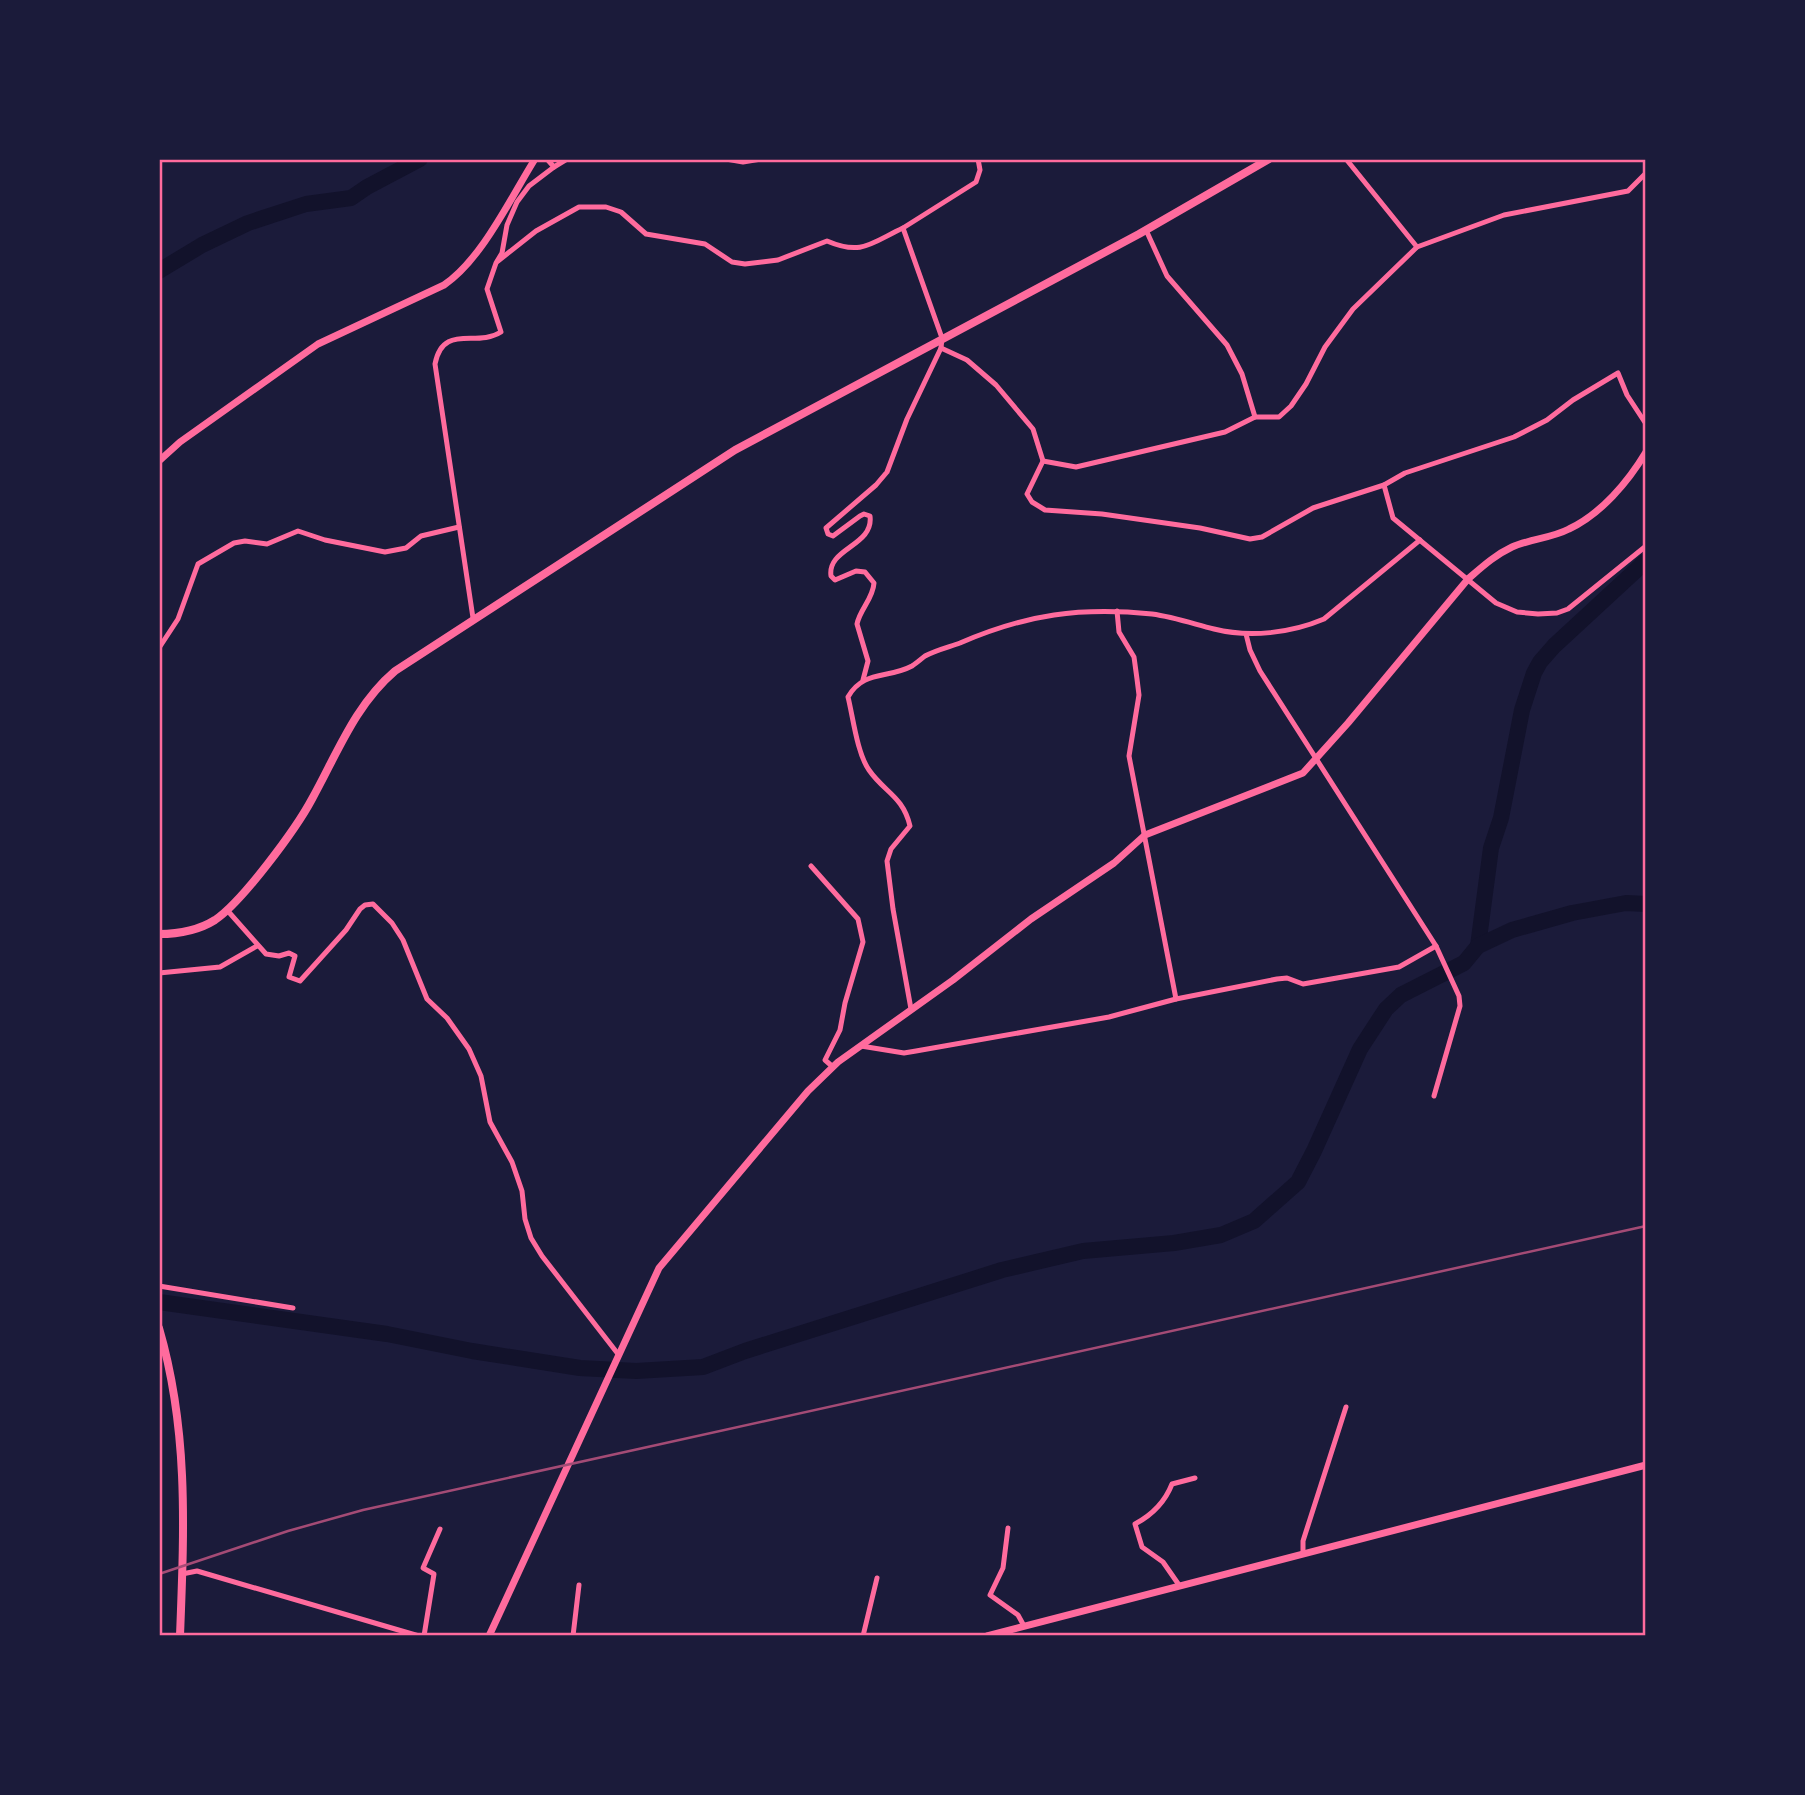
<svg xmlns="http://www.w3.org/2000/svg" width="1805" height="1795" viewBox="0 0 1805 1795" font-family="Karla,sans-serif">
<style>
.lines{fill:none;stroke-linecap:round;stroke-linejoin:round}
.river{stroke:#12122b;stroke-width:16}
.minor{stroke:#ff6b9d;stroke-width:5}
.tertiary{stroke:#ff6b9d;stroke-width:7}
.secondary{stroke:#ff6b9d;stroke-width:8}
.rail{stroke:#a44b75;stroke-width:2.5}
.neatline{fill:none;stroke:#ff6b9d;stroke-width:2.5}
</style>
<rect width="100%" height="100%" fill="#1b1b3a"/>
<g class="lines">
<g class="river">
<path d="M159,271L202,245L248,223L306,204L351,198L367,187L420,159"/>
<path d="M1478,946L1491,848L1501,818L1522,710L1534,673L1540,662L1554,646L1646,561"/>
<path d="M159,1302L387,1334L472,1351L580,1368L636,1371L703,1367L745,1351L1002,1270L1083,1251L1174,1243L1221,1235L1254,1221L1298,1182L1314,1151L1360,1049L1386,1009L1401,995L1464,963L1478,946L1512,930L1572,913L1626,903L1646,904"/>
</g>
<g class="minor">
<path d="M547,159L554,167L567,159"/>
<path d="M672,159H697"/>
<path d="M726,159L743,162L761,159"/>
<path d="M1346,159L1417,247"/>
<path d="M1146,230L1167,276L1227,345L1242,374L1255,417"/>
<path d="M498,261L536,231L579,207H606L621,212L646,234L705,244L732,262L745,264L778,260L827,241C862,256 871,243 903,228"/>
<path d="M941,348L967,360L996,385L1033,429L1043,461L1027,494L1032,502L1045,510L1102,514L1200,528L1250,539L1262,537L1313,508L1384,485L1405,473L1514,437L1547,420L1573,400L1618,373L1627,395L1646,424"/>
<path d="M1043,461L1076,467L1225,432L1255,417H1279L1291,406L1306,384L1325,347L1353,309L1417,247L1504,215L1628,191L1646,173"/>
<path d="M1384,485L1393,518L1496,603L1517,612L1538,614L1557,613L1568,609L1646,546"/>
<path d="M1117,611L1119,632L1134,657L1137,679L1139,695L1129,756L1176,999"/>
<path d="M473,618L435,364C443,323 476,348 501,332L487,289L496,263L502,253L507,225L517,202L529,186L554,167"/>
<path d="M1246,634L1250,650L1260,671L1436,946L1459,996L1460,1006L1434,1096"/>
<path d="M159,648L178,619L198,564L234,543L245,541L267,544L298,531L325,540L385,552L406,548L421,536L459,527"/>
<path d="M863,680L868,661L857,624C860,609 873,599 874,583L865,572L856,571L835,580L831,576C827,548 874,546 870,516L864,514L860,516L833,536L828,534L826,528L876,485L887,472L907,419L941,348L942,338L903,228L976,182L980,170L978,159"/>
<path d="M811,866L858,919L863,942L845,1003L840,1030L825,1060L833,1067"/>
<path d="M227,910L266,954L279,956L289,953L295,956L289,977L300,981L346,930L360,909L365,905L373,904L392,923L403,940L427,999L447,1018L469,1049L481,1076L490,1122L512,1162L522,1191L525,1219L531,1238L542,1256L618,1354"/>
<path d="M159,973L220,967L257,946"/>
<path d="M911,1009L893,909L887,861L891,849L910,826C903,796 884,792 869,770C857,753 853,717 848,697C863,670 888,679 912,666C917,663 921,659 925,656C936,650 949,647 960,643C1027,614 1080,607 1152,614C1174,617 1194,624 1214,629C1250,638 1291,633 1324,619L1420,540"/>
<path d="M861,1046L904,1053L916,1051L1109,1017L1176,999L1277,979L1287,978L1303,984L1399,967L1436,946"/>
<path d="M159,1286L293,1308"/>
<path d="M1008,1528L1003,1568L990,1595L1018,1615L1024,1626"/>
<path d="M1303,1554V1541L1346,1407"/>
<path d="M182,1574L197,1571L419,1636"/>
<path d="M1179,1585L1163,1562L1142,1547L1135,1524C1152,1515 1165,1502 1172,1484L1195,1478"/>
<path d="M424,1636L434,1574L423,1568L440,1529"/>
<path d="M573,1636L579,1585"/>
<path d="M863,1636L877,1578"/>
<path d="M1576,1636H1586"/>
</g>
<g class="tertiary">
<path d="M159,461L180,442L318,344L444,285C482,259 510,199 535,159"/>
<path d="M489,1636L659,1268L808,1091L838,1062L953,980L1031,919L1114,863L1145,835L1303,773L1348,723L1468,579C1482,567 1495,555 1512,547C1530,539 1552,538 1569,529C1601,514 1628,482 1646,452"/>
<path d="M987,1636L1646,1465"/>
</g>
<g class="secondary">
<path d="M159,934C178,934 199,930 215,920C242,902 296,829 312,799C337,754 355,705 395,671L735,450L1139,234L1269,159"/>
<path d="M159,1328C189,1431 184,1530 180,1636"/>
</g>
<path class="rail" d="M159,1574L288,1531L363,1510L1646,1226"/>
</g>
<rect width="1805" height="1795" fill="none" stroke="#1b1b3a" stroke-width="322"/>
<rect x="161" y="161" width="1483" height="1473" class="neatline"/>
</svg>
